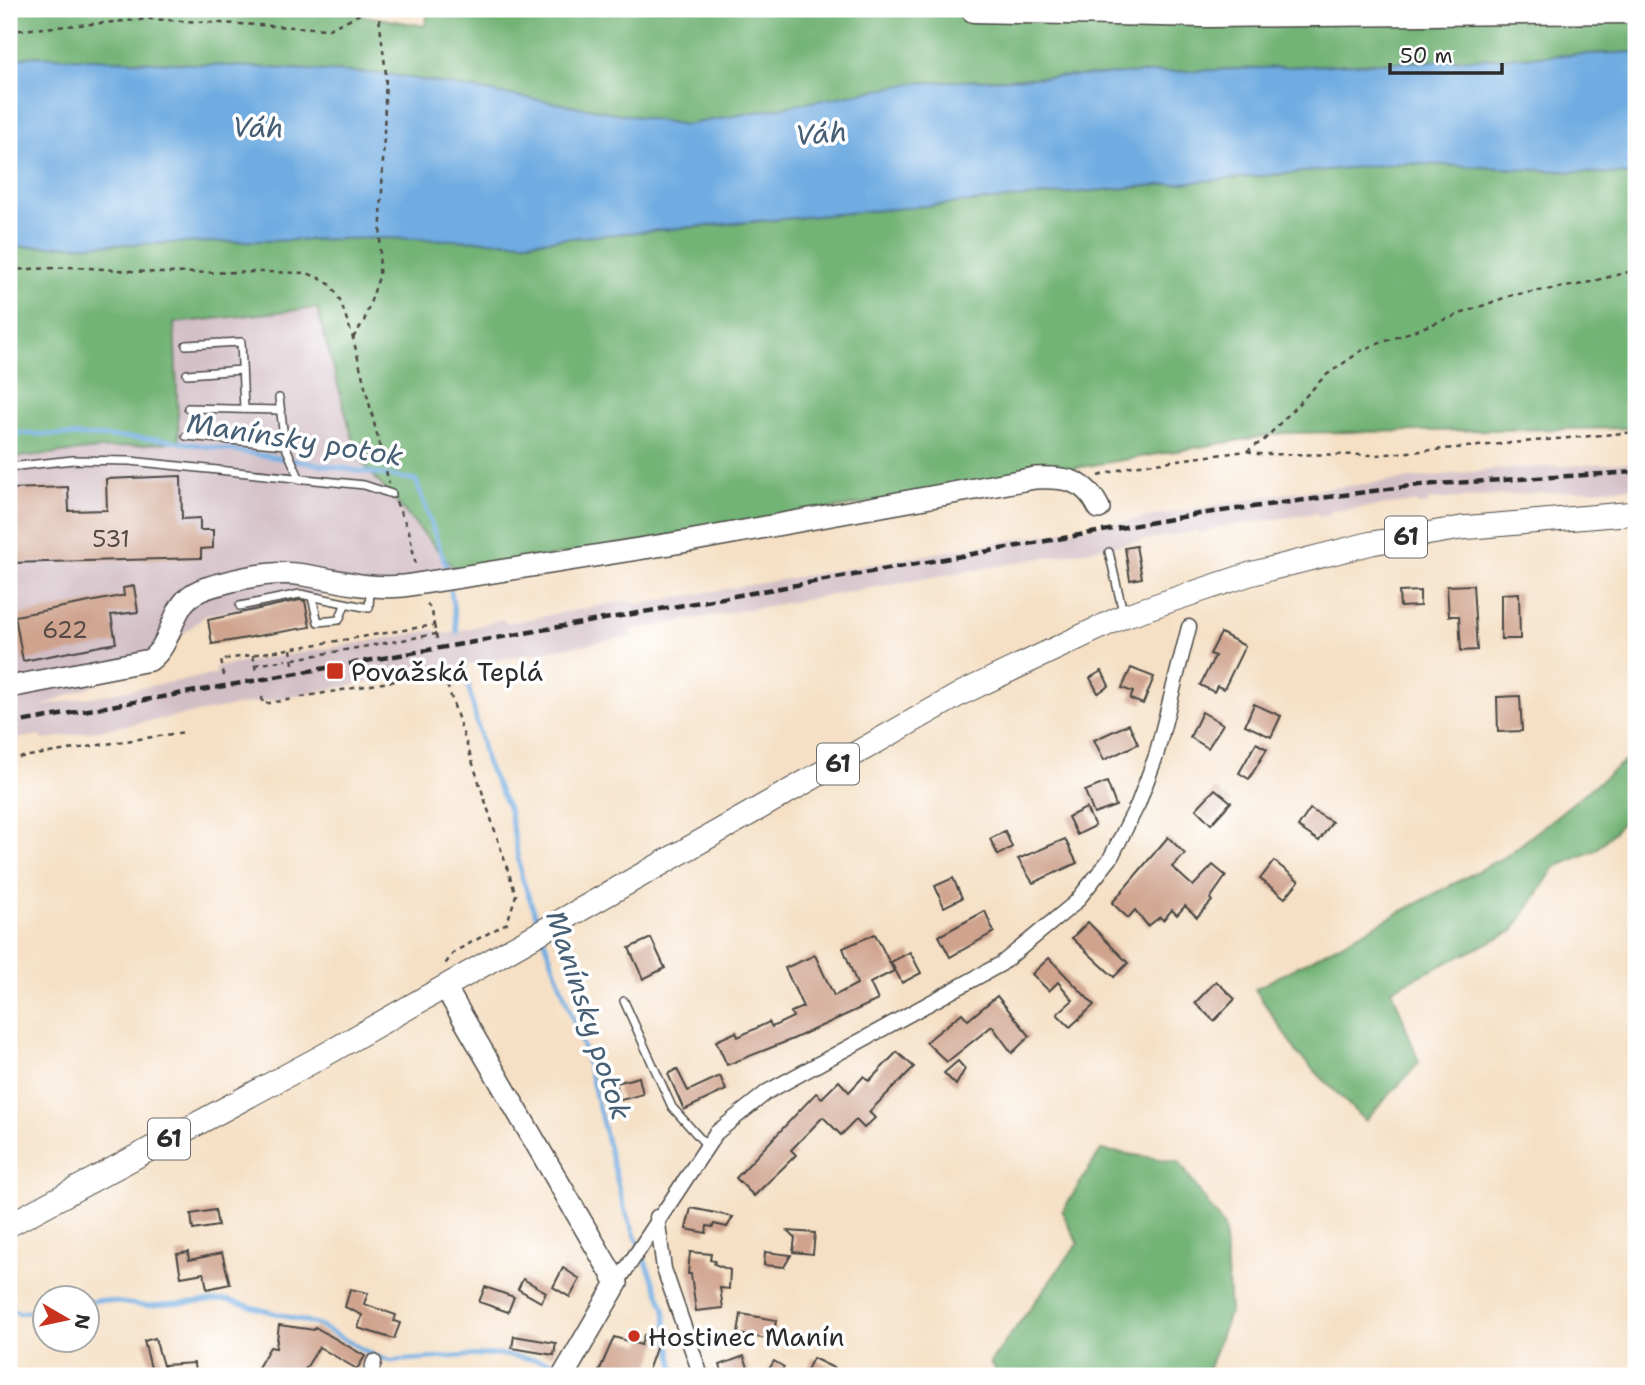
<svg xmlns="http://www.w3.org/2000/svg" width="1645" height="1385" viewBox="0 0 1645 1385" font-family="'Shantell Sans',sans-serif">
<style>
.industrial{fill:#d2bec5}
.forest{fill:#72b376;stroke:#4e6f50;stroke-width:2}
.water{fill:#6face1;stroke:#4d6c86;stroke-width:2}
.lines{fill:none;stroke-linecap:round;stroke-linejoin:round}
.stream{stroke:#6face1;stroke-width:4.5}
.building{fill:#cfa38d}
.lane-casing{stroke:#494642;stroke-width:10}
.street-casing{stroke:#494642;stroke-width:17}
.secondary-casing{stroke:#494642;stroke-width:24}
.primary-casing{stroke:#494642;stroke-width:25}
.highway-casing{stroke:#494642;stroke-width:29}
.path{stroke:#494642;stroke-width:2.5;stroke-dasharray:5 5;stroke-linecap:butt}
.lane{stroke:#fff;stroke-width:7}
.street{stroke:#fff;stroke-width:14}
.secondary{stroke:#fff;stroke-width:21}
.primary{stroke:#fff;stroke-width:23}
.highway{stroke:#fff;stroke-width:26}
.rail{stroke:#2b2b2b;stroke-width:4.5;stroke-dasharray:10 5;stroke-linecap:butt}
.poi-dot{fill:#c8321e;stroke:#fff;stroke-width:2.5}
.labels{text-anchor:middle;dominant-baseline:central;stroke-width:7;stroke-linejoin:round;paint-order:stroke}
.number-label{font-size:23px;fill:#544944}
.shield{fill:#fff;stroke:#6b6b6b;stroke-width:2}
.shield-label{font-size:24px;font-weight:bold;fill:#2b2b2b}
.poi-label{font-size:26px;fill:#2b2b2b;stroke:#fff;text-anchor:start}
.water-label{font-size:28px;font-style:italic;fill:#465f74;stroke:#fff}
</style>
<rect width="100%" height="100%" fill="#fff"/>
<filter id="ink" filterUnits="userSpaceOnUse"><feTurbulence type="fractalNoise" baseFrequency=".0143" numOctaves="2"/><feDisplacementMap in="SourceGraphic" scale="14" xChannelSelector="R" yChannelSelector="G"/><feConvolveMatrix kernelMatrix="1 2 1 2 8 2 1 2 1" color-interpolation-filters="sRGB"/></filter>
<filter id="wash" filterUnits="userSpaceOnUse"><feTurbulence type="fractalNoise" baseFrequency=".00686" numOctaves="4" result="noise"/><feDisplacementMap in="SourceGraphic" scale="28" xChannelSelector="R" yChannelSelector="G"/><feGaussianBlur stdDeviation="1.57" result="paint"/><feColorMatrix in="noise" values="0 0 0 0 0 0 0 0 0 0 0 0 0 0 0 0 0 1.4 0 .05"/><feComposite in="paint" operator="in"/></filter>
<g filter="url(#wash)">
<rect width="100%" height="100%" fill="#f5e0c5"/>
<path class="industrial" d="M317,308L358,458L457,572L206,615L148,664L41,706L216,674V667L436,630L437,635L457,632L502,619L507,623L625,601L639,604L1293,492L1489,470L1636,462V487L1429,500V504L1418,505L1417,502L1330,511V515L1318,517L1317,513L1221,527L1198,534L1197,531L631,630L632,636L43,740L41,735L9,740V458L179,441L174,323Z"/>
<g class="forest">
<path d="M9,9H324L425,26L429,9H1636V52L915,83L685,125L386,74L35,56L9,60Z"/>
<path d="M1404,163L1636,175V428L1283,433L457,572L358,458L317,308L174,323L179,441L9,458V247L381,238L526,242Z"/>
<path d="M1636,752V809L1596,850L1555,867L1513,931L1392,989L1419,1063L1365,1121L1298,1054L1255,989L1508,855Z"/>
<path d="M1101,1150L1179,1162L1224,1227L1230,1310L1206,1376H1001L990,1363L1078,1243L1062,1212Z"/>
</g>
<path class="water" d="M1636,52V175L1404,163L526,242L381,238L9,247V60L35,56L386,74L685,125L915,83Z"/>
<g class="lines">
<g class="stream">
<path d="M9,433L161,439L416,480L448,572"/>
<path d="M450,584L457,632"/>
<path d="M464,667L486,762L509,810L522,878L539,924"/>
<path d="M544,939L584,1050L624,1208L639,1245"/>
<path d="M642,1253L664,1307L675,1376"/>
<path d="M88,1302L100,1300L146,1306L227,1300L318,1325L373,1355L390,1361L496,1354L552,1362"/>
<path d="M9,1309L19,1313L46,1309"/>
</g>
</g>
<g id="blocks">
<g class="building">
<path d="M181,476L182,519L200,518V530H213V548L201,549V558L9,563V489L68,487L69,511L107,510L106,479Z"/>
<path d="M1136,546L1142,578L1130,580L1125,548Z"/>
<path d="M1473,585L1477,650L1461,651L1459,616H1449L1447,586Z"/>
<path d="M134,586L138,612L111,615L116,643L23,661L15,616L121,596H124L123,588Z"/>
<path d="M1420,591V606L1400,607L1399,592Z"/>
<path d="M1519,593L1520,639H1501V594Z"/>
<path d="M300,600L305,601L310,627L212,644L208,620Z"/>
<path d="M1221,633L1245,646L1224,689L1217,686L1214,692L1200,685L1215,656L1210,654Z"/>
<path d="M1131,668L1154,677L1143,704L1130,699L1133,692L1122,688Z"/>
<path d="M1102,671L1109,686L1098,693L1090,678Z"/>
<path d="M1520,696L1522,731L1498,732L1497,697Z"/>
<path d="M1254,704L1281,716L1271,737L1245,725Z"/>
<path d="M1202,712L1223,724L1208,748L1190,737Z"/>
<path d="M1129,724L1138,744L1104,760L1094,740Z"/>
<path d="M1256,743L1267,749L1249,779L1239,773Z"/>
<path d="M1107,782L1116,806L1094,814L1085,791Z"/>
<path d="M1215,789L1231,802L1211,824L1196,809Z"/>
<path d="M1086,808L1095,826L1077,835L1068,817Z"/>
<path d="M1310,809L1332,822L1319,841L1298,827Z"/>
<path d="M1005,831L1012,847L998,855L990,839Z"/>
<path d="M1168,837L1185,854L1172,867L1193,886L1213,865L1226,876L1210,899L1212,901L1197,917L1185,906L1177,915L1172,910L1163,920L1160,917L1148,926L1135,910L1128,918L1112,903Z"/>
<path d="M1065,839L1077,863L1033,883L1018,859Z"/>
<path d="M1274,861L1299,881L1285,898L1260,879Z"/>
<path d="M953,878L962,898L944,907L935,886Z"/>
<path d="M985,911L994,932L950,957L939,936Z"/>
<path d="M1088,922L1128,963L1114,977L1072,938Z"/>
<path d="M875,934L894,971L870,983L878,1000L793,1039L727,1065L716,1041L736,1032L738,1037L769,1022L772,1027L793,1017L791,1012L803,1007L785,968L815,955L834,996L857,984L843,948Z"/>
<path d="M651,938L665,968L643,979L629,948Z"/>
<path d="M910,952L921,973L902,983L891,962Z"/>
<path d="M1049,958L1094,1005L1070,1027L1057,1014L1073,1000L1058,982L1049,991L1032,974Z"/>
<path d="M1216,981L1235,999L1214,1021L1195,1003Z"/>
<path d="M997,996L1030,1036L1012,1053L992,1026L947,1062L926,1042L962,1013L968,1020Z"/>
<path d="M897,1052L914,1067L869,1112L875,1118L864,1128L856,1120L841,1135L823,1117L791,1150L796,1155L754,1196L736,1178L816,1093L822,1098L839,1081L849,1092L864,1076L869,1081Z"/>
<path d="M958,1061L965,1069L956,1085L944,1073Z"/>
<path d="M677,1069L688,1091L720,1076L726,1090L684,1110L668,1074Z"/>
<path d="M639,1077L643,1094L621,1100L616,1083Z"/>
<path d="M691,1208L711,1212L733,1217L727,1227L714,1224L713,1227L707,1226L706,1233L686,1229Z"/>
<path d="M215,1210L218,1226L193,1230L191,1214Z"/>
<path d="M788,1231L815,1233L813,1254L793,1252L795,1238Z"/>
<path d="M188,1252L189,1260L222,1253L230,1284L207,1289L204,1273L181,1277L177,1254Z"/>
<path d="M690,1252L711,1254L710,1260L715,1261L714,1264L730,1270L729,1289L720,1288L723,1308L696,1311L691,1274H688Z"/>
<path d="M765,1252L791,1255L784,1267L764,1265Z"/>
<path d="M563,1268L580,1279L570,1297L553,1287Z"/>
<path d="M523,1279L546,1292L541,1302L518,1289Z"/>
<path d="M485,1287L514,1297L508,1312L479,1302Z"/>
<path d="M350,1289L368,1293L364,1304L396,1315L394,1321L400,1323L394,1339L358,1328L362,1315L345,1307Z"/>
<path d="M741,1314L776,1320L773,1340L738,1334Z"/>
<path d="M279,1325L314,1330L315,1327L365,1356L357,1369L319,1347L301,1376H253L270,1347L276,1348Z"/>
<path d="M644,1335L659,1340L646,1376H597L614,1337L641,1345Z"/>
<path d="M514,1336L556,1343L554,1355L512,1348Z"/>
<path d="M155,1338L164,1369L152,1372L144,1341Z"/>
<path d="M744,1356L751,1376H724L720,1365Z"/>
<path d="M813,1358L850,1376H804Z"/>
<path d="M774,1361L784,1367L778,1376H765Z"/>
<path d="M194,1363L195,1376H167L164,1365Z"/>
</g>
</g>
</g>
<g filter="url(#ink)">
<use href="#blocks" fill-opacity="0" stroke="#494642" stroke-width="2"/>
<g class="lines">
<defs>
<g id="lane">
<path d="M186,345L241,342L244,409"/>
<path d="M187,374L242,370"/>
<path d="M279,398L285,445"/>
<path d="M188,408L280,410"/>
<path d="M186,436L285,445L300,480"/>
<path d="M9,467L73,460L130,461L364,485L392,494"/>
<path d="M1109,552L1123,612"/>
<path d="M312,597L318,622L339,620L345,605"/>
<path d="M240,606L300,594L369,608L370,589"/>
<path d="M624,1001L672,1107L707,1146"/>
</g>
<g id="street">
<path d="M657,1217L664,1269L701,1376"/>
<path d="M617,1283L716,1133L767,1092L1001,964L1075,903L1110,859L1138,804L1156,756L1189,627"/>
<path d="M370,1376L374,1362"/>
</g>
<g id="secondary">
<path d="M9,687L150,660C172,644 170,614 189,597C199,589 212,586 224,583C249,576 277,571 304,575C344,581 362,589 404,586L689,541L1035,478C1065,477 1085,479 1099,508"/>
<path d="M445,987L617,1283L563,1376"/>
</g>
<path id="primary" d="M9,1225L321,1057L962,693L1124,616L1250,574L1372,543L1461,528L1636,513"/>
<path id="highway" d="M974,9L1205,14L1636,10"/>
</defs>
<use href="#lane" class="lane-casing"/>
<use href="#street" class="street-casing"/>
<use href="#secondary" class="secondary-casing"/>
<use href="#primary" class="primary-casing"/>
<use href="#highway" class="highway-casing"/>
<g class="path">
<path d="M9,31L149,19L329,29L370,9"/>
<path d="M9,270L75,267L160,273L266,272L307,273L319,278L331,285L340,300L353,338L389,483"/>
<path d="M353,338L364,321L379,277L386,74L378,9"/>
<path d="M1247,451L1258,454L1376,455L1636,432"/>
<path d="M1099,476L1132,466L1247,451L1264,440L1325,376L1364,349L1512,295L1578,285L1636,270"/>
<path d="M396,502L409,531L416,566"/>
<path d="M434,625L437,639"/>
<path d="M291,649L293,664"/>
<path d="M253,655L256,671"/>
<path d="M294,659L436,634"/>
<path d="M255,665L286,660"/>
<path d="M441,666L516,895L507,923L454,952L443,967"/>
<path d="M224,676L221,660L434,625L432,611L426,602"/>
<path d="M262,697L263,704L293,699"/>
<path d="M301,697L442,673"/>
<path d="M9,759L185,732"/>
</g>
<use href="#lane" class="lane"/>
<use href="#street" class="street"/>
<use href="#secondary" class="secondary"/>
<use href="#primary" class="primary"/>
<use href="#highway" class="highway"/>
<path class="rail" d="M9,724L1199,514L1419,485L1636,472"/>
</g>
</g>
<g class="poi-dot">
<rect x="326" y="662" width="18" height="18" rx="3.5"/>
<circle cx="634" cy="1336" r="7"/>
</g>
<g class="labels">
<g class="number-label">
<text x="111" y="539">531</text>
<text x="65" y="630">622</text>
</g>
<g class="shield">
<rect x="1385" y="516.5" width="42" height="41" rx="5"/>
<rect x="817" y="743.5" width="42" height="41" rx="5"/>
<rect x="148" y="1118.5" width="42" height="41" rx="5"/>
</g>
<g class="shield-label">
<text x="1406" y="537">61</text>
<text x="838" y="764">61</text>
<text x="169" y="1139">61</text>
</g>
<g class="poi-label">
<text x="351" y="671">Považská Teplá</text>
<text x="648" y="1336">Hostinec Manín</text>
</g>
<g class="water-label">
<text transform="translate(258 127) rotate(1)">Váh</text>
<text transform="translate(821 133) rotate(-5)">Váh</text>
<text transform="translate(295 439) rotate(9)">Manínsky potok</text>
<text transform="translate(589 1015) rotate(72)">Manínsky potok</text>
</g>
</g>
<rect width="1645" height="1385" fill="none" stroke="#fff" stroke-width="35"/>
<g transform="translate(66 1319) rotate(99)"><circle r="33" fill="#ffffff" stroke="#aaaaaa" stroke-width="2"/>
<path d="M0-5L12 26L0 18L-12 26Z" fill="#c8321e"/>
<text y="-10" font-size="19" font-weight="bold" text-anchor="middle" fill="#2b2b2b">N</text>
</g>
<path d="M1390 63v10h112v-10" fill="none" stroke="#2b2b2b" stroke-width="3.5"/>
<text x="1400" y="63" font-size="21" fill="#2b2b2b" stroke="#ffffff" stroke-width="5" paint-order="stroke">50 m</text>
</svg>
